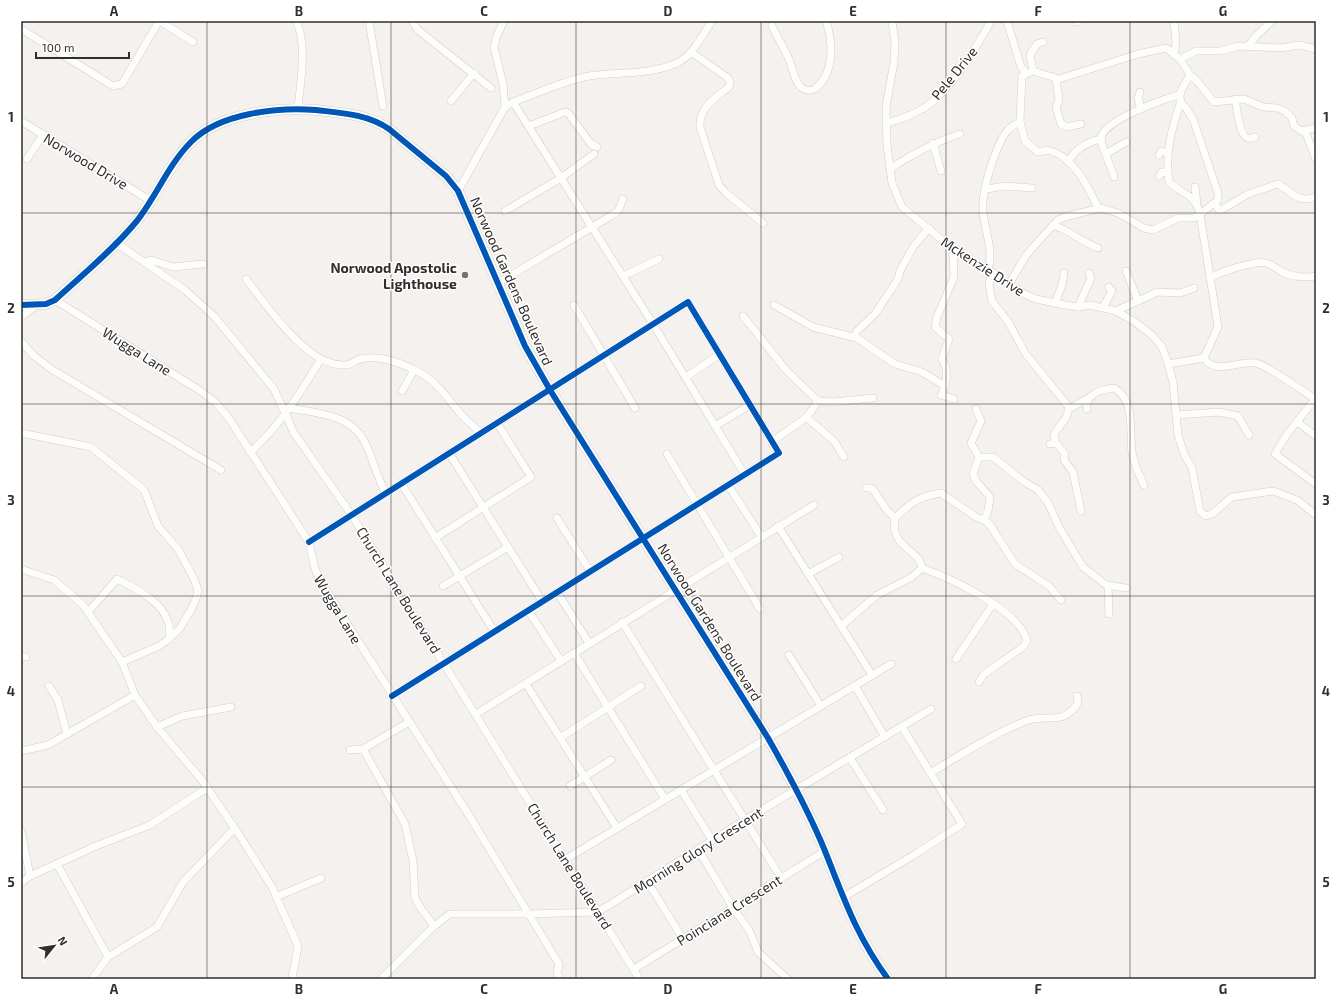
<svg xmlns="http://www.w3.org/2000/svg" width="1337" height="1000" viewBox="0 0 1337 1000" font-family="'Exo 2',sans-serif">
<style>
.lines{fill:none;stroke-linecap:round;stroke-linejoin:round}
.street-casing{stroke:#d2cfcd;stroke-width:8}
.secondary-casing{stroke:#d2cfcd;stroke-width:11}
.street{stroke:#fdfdfc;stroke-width:7}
.secondary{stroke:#fdfdfc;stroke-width:10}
.cycleway-casing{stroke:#fff;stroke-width:8}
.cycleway{stroke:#0057b8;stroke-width:6}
.grid{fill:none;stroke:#312e2d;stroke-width:1;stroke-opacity:0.55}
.poi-dot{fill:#757271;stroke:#fff;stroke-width:1.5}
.labels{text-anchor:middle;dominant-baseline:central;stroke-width:3;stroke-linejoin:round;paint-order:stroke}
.street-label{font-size:14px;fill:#312e2d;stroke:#fff}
.poi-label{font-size:14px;font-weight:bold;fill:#312e2d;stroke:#fff;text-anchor:end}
.neatline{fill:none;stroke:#312e2d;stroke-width:1.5}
.grid-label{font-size:13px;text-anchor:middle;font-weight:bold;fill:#312e2d}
</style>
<rect width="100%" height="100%" fill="#f4f1ee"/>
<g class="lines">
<defs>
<g id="street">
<path d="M160,21L193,42"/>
<path d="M296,21C308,44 300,83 298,109"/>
<path d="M369,21L383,106"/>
<path d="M412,21L418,30L491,88"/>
<path d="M504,21L497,35L494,47L503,84L505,107"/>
<path d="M892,21L895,43L894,62L886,107L887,145L892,183L902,207L953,249L988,270L1024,294L1036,299L1065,305L1078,307L1090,305L1116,311L1135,322L1153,336L1162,347L1167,360L1173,382L1178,435L1184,454L1192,468L1200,511L1206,516L1212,514L1232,497L1273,491L1297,500L1316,515"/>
<path d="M1007,21L1021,67L1026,73"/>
<path d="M1077,21V22"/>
<path d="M1174,21L1176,42L1174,55"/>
<path d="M772,26C777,37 783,46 788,57C792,65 794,82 802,88C806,91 812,91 816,88C835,72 833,42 826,21"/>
<path d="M21,29L113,86L122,84L159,21"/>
<path d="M1248,46L1257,35L1272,21"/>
<path d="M691,52L728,78L730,82L729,87C715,98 699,107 700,127L719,185L726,193L763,223"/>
<path d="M1180,59L1196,51H1220L1239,46L1281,48L1299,45L1316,49"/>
<path d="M1033,71L1030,55L1037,44L1043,42"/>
<path d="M1190,75L1197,81L1214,102L1244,99L1263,107L1277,108L1285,111L1292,118L1294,126L1301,131L1316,128"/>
<path d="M1056,79L1059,100L1056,108L1061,124L1067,127L1081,124"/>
<path d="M1140,92L1138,99L1141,109"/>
<path d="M1235,99C1237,107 1239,137 1248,138C1251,139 1253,138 1255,137"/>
<path d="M451,101L474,73"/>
<path d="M513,102L653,324L745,475"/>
<path d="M1180,102L1186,108L1193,119L1218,193V200L1200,214"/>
<path d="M21,121L151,201"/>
<path d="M887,123C905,118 925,110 938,97C960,76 976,47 991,21"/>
<path d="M529,126L565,112L568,113L591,144L597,147"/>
<path d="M1305,131L1316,159"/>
<path d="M933,143L941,171"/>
<path d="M1106,154L1126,142"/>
<path d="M1159,155L1161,151L1167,153"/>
<path d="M27,159L43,135"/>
<path d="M1068,162C1075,149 1087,142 1101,139"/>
<path d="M891,168C913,154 934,142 960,134"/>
<path d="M1159,176L1162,172L1168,173"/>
<path d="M1114,177C1112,169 1101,146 1101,139C1101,121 1165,98 1180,95"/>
<path d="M1195,187L1197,203"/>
<path d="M986,189L1006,186L1032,188"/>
<path d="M458,191L505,107L513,102C538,93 563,81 589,76C617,72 650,75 677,63C693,55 702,36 712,21"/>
<path d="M1215,203L1218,209L1221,210L1248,194L1278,184C1292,191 1297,204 1316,197"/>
<path d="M1098,208C1089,188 1074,158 1051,151C1047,150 1042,151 1038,152L1025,141L1020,122L1022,76L1033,71L1059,79L1138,54L1166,48L1180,59L1190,75C1187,81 1181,88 1180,95C1180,98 1181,101 1180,104C1171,130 1165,154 1169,182C1183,196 1193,191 1200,214L1218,327L1204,358C1215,376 1240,360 1256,363C1268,366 1303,391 1315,399"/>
<path d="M505,211L561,178L594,154"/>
<path d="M1053,225C1069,230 1082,242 1098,248"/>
<path d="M116,243L185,290L214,316L274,389L294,433L351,514L638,977"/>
<path d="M953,249L954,277L937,317L935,327L949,339L942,359C949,368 947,384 941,395L954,399"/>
<path d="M144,262L151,260L173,267L203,264"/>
<path d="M988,270C994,250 985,232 983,212C981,192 995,147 1007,131C1010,127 1016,124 1020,122"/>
<path d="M1126,271L1138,301"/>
<path d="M992,272L989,284L992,301L1009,323L1025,353L1068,406C1070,418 1058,426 1054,435L1056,443"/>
<path d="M623,276L659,259"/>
<path d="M1210,278C1220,272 1256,260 1266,263C1273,265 1277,269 1282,272C1292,277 1306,278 1316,276"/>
<path d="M246,279C267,306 308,368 346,365C351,365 355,360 360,359C380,355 398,362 415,370C437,381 444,394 459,412C465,419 473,426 481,433"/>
<path d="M498,283L609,217L618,211L623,199"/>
<path d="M1009,284L1025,257L1034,246L1058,220L1068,216L1101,208L1118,213L1144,228L1153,230L1178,218H1194L1199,215"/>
<path d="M55,300L199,390L215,402L228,417L309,542L315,569L322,584L470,817L559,964L557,974L559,976"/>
<path d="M1055,303L1062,285L1064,273"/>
<path d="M574,305L635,408"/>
<path d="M774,305L813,327L857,338L895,364L922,372L945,386"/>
<path d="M1078,307L1091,278L1089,273"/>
<path d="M1103,307L1112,291L1109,287"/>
<path d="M1116,311L1157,292L1180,293L1194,288"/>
<path d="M743,316L786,370L818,401C813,409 808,417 800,422C790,430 781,433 772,443"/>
<path d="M21,317L37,305"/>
<path d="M854,337L857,331L875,314L898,279L900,271L913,247L929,228"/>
<path d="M21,341L33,355L51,369L221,470"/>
<path d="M1168,364L1204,358"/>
<path d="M686,377L720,354"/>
<path d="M402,391L414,370"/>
<path d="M1316,398L1287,434L1275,454L1316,484"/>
<path d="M818,401L833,402L873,398"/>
<path d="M288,408C318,413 354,414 367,447C374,462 377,478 386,493"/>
<path d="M976,409L981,421L971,443L979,457H993L1023,481L1038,490L1048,503L1060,529L1083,567L1106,585L1126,588"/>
<path d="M1069,409L1090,397"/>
<path d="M1087,409C1085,394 1102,389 1114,388C1136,400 1129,432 1132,452C1134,463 1139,475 1144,485"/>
<path d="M1176,415L1219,412L1238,416L1249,435"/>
<path d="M806,417L834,441L844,457"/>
<path d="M1297,422L1316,436"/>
<path d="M715,426L750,405"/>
<path d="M21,433L91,447L144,490L158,526L178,549L193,577L198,590L196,599L191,610L180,628L169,639"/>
<path d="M1050,444L1056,443L1065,454L1064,460L1073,472L1081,511"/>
<path d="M250,452C278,429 302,390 321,359"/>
<path d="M449,453L542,601"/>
<path d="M667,454L760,609"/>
<path d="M401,483L494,631"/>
<path d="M728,485L761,536"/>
<path d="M866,488H872L886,509L895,518"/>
<path d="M557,518L590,571"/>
<path d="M984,520L990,525L1015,564L1049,586L1061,600"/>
<path d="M778,526L872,675"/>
<path d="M435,538L531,477L497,423"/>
<path d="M309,542L688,302L779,453L392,696"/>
<path d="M922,568C950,578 1020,610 1027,641L1023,647L984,674L979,682"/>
<path d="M21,569L54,580L83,605L122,662L135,695L157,727L201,779L238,833L272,887L298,946L292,979"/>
<path d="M808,574L839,557"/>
<path d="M1108,585L1109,614"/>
<path d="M443,586L508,547"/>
<path d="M557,592L589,643"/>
<path d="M528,610L561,661"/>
<path d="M88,612L117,579C140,590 175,608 169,639L159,646L122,662"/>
<path d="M622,622L781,878"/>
<path d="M841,626L877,595L912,577L922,568C919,548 890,549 895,518C912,502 917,497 941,493L976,517L984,520L988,511L990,497L976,481L973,474L979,457"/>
<path d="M574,653L665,799"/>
<path d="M789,655L821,706"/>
<path d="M21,656L26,657"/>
<path d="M956,659L993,604"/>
<path d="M526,684L617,828"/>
<path d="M49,686L58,700L67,734"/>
<path d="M855,686L885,737"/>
<path d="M476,714L814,505"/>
<path d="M157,727L182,716L231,707"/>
<path d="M560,738L641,686"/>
<path d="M363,749L405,824L413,861L415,898L420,907L434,926"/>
<path d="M350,750L363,749L409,722"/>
<path d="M21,751L48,745L135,695"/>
<path d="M850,758L883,810"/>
<path d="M930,773C961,755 992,734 1026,721C1047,713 1062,727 1078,703L1077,696"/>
<path d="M570,786L611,760"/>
<path d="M681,790L712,840"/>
<path d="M21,831L30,876"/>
<path d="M698,849L733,908L749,930L758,952L788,979"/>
<path d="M566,859L891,664"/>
<path d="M57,864L108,957L92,979"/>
<path d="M647,881L683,939"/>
<path d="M21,883L30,876L96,846L150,825L207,788"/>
<path d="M276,897L321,878"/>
<path d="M842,898L914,855L962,824L902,727"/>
<path d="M108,957L157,927L183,882L235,828"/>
<path d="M634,969L825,851"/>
<path d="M381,979L434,926L450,914H529L598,912L745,820L931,709"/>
</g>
<path id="secondary" d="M21,305L46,304L55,300C82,275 112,251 136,222C156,197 168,165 191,142C219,113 278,107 316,110C341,113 368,114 389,129L446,176L458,191L525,346L550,390L768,738C789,775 809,812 825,851C844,899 857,937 888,979"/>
</defs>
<use href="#street" class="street-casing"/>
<use href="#secondary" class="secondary-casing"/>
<use href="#street" class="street"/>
<use href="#secondary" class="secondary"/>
<defs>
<g id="cycleway">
<path d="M21,305L46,304L55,300C82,275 112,251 136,222C156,197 168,165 191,142C219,113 278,107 316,110C341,113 368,114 389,129L446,176L458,191L525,346L550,390L768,738C789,775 809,812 825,851C844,899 857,937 888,979"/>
<path d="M309,542L688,302L779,453L392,696"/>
</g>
</defs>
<use href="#cycleway" class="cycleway-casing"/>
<use href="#cycleway" class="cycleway"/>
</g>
<path class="grid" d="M207,21V979M391,21V979M576,21V979M761,21V979M946,21V979M1130,21V979M21,213H1316M21,404H1316M21,596H1316M21,787H1316"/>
<circle class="poi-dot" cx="465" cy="275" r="4"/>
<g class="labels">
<g class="street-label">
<text transform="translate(954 73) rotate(-51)">Pele Drive</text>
<text transform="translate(86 161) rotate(31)">Norwood Drive</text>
<text transform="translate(983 266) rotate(33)">Mckenzie Drive</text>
<text transform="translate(512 281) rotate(66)">Norwood Gardens Boulevard</text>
<text transform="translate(137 351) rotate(32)">Wugga Lane</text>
<text transform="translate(399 590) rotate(58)">Church Lane Boulevard</text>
<text transform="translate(338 609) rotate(59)">Wugga Lane</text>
<text transform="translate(710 622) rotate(58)">Norwood Gardens Boulevard</text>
<text transform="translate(698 850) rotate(-32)">Morning Glory Crescent</text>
<text transform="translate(570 866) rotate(58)">Church Lane Boulevard</text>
<text transform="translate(729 910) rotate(-32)">Poinciana Crescent</text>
</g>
<g class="poi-label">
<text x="457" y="267">Norwood Apostolic<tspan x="457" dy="16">Lighthouse</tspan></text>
</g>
</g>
<rect width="1337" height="1000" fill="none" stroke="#ffffff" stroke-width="44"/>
<g transform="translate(54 946) rotate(60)" stroke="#ffffff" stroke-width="3" paint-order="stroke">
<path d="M0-3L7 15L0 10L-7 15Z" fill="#312e2d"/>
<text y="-6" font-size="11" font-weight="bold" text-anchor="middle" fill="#312e2d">N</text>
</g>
<path d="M36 52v6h93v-6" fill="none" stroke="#312e2d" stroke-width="2"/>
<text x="42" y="52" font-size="12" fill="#312e2d" stroke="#ffffff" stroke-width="3" paint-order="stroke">100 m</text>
<rect x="22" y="22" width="1293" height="956" class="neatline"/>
<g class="grid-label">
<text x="114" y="16">A</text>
<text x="299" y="16">B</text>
<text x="484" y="16">C</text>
<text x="668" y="16">D</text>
<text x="853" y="16">E</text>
<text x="1038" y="16">F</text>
<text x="1223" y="16">G</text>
<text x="11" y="122">1</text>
<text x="1326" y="122">1</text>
<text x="11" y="313">2</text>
<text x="1326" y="313">2</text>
<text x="11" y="505">3</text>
<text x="1326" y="505">3</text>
<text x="11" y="696">4</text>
<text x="1326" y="696">4</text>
<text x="11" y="887">5</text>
<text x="1326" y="887">5</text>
<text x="114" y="994">A</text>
<text x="299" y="994">B</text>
<text x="484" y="994">C</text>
<text x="668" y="994">D</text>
<text x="853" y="994">E</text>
<text x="1038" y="994">F</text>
<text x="1223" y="994">G</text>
</g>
</svg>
